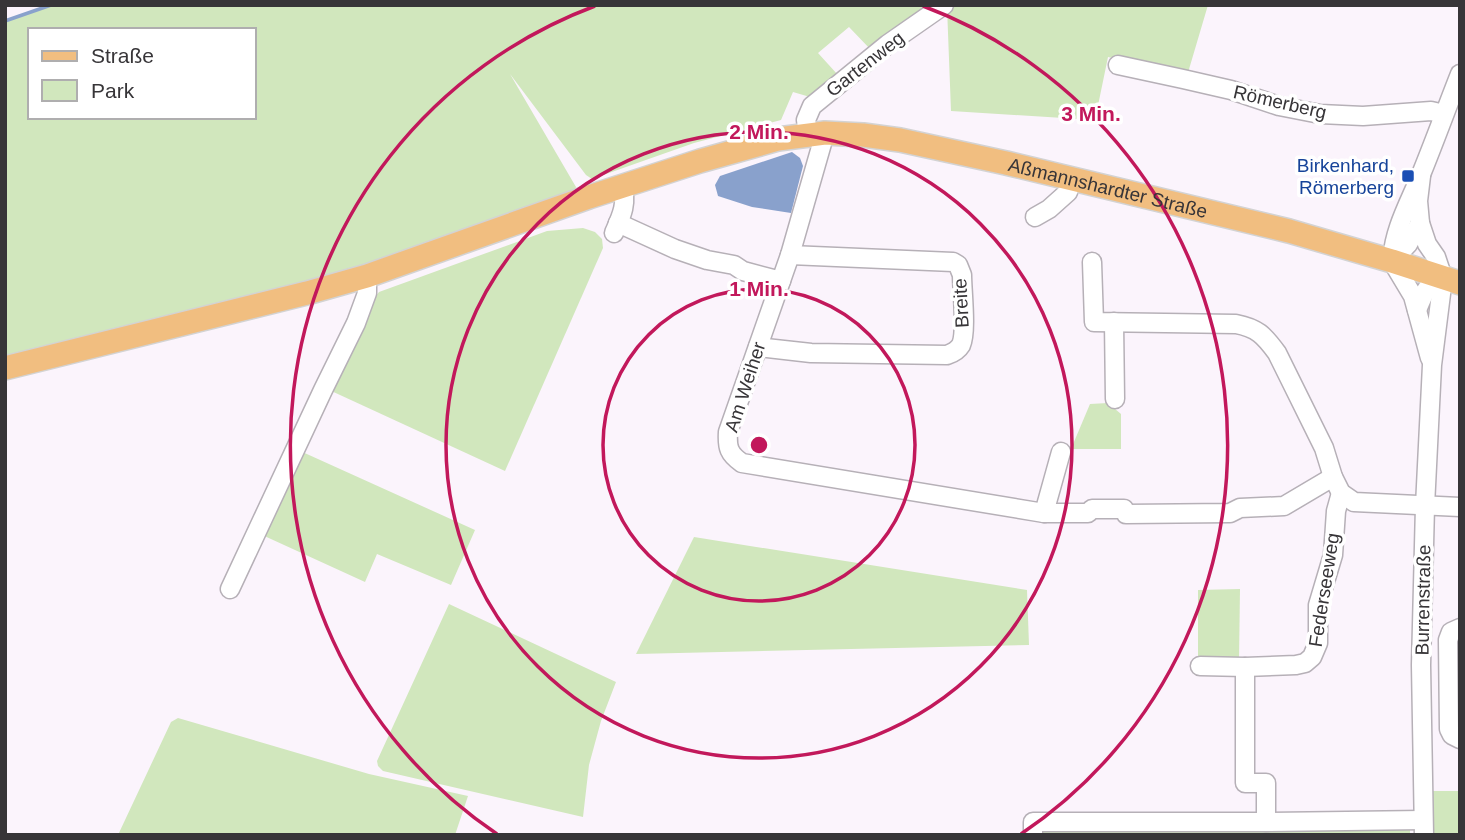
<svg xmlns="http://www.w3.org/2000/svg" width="1465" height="840" viewBox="0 0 1465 840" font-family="Arial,sans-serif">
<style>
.green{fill:#d1e7bd;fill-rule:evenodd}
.water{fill:#89a1cc}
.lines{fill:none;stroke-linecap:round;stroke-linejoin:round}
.stream{stroke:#89a1cc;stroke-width:3.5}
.minor-casing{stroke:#b6b0b7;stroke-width:21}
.major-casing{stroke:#d3d3d3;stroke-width:26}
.minor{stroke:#fff;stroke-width:18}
.major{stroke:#f1be80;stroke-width:23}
.ring{fill:none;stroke:#c2185b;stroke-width:3.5}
.transit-dot{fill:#1a4fb4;stroke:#fff;stroke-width:2.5}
.labels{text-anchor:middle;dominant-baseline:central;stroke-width:7;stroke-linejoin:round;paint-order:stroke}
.street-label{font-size:19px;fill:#373538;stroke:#fff}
.transit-label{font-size:19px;fill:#164399;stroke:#fff;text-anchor:end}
.centre{fill:#c2185b;stroke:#fff;stroke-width:3.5}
.ring-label{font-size:21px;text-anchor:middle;font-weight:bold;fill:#c2185b;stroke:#fff;stroke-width:7;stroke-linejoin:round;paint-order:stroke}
</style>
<rect width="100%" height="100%" fill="#fbf4fc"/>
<g class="green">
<path d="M51,5H939L872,51L849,27L818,53L838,75L810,97L793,92L781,120L694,143L592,179L586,175L510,74L576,187L573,195L364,271L5,362V21ZM30,30H254V117H30Z"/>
<path d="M949,5H1208L1187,76L1108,57L1095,120L951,111L947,7Z"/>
<path d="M583,228L595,232L602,239L603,248L505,471L327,389L369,305L379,292L547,231Z"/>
<path d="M1108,403L1121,414V449H1071L1090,404Z"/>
<path d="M298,450L475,530L451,585L377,554L365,582L260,534Z"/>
<path d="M694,537L1027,590L1029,645L636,654Z"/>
<path d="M1240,589L1239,660H1198V590Z"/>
<path d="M449,604L616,682L601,721L589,765L583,817L383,771L378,766L377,761Z"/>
<path d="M178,718L369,774L468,796L455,835H118L171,722Z"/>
<path d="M1430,791H1460V835H1431Z"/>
<path d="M1410,828V835H1038L1041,831Z"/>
</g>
<path class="water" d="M792,152L800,158L803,166L791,213L752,207L718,196L715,185L720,176Z"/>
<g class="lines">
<path class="stream" d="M5,21L51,5"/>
<defs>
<g id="minor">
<path d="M1118,65L1183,79L1231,90L1279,106L1320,114L1363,116L1431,111L1444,114"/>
<path d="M825,133L790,255L728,432C727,448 729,454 742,463L1044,513H1088L1092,509H1124L1126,514L1230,513L1240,508L1284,506L1333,477"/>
<path d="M808,134L806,120L812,106L888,44L944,5"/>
<path d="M1421,176L1418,201L1420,223L1427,244L1436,257L1443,278L1432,365L1425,506L1421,665L1424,835"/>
<path d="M1035,217L1049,209L1068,192L1072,180"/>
<path d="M618,223L675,249L707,260L734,265L743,271L781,281"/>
<path d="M614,233C621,217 628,203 622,186"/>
<path d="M1392,261C1394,228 1410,202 1422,172C1435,140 1447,107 1460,74"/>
<path d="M1392,261L1413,296L1430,358"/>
<path d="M1392,261L1408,244L1420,223"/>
<path d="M1092,262L1094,322L1236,324C1257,328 1264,335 1277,353L1324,448L1333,477L1341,493L1354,502L1460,507"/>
<path d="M1417,310C1425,292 1425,285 1443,278"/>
<path d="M1114,322L1115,399"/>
<path d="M758,347L811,353L947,355C953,353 958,350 961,345C967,332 962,290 962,275L958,265L953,262L790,255"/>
<path d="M1044,513L1061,452"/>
<path d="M230,589L323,390L356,323L367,293V276"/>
<path d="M1460,628L1451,632L1448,640L1449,729L1452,735L1460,739"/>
<path d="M1200,666L1245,667L1296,665L1305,663L1312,657L1318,643V605L1333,555L1336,511L1341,493"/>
<path d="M1245,667V783H1266V822"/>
<path d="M1033,835V822H1266L1423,820"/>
</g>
<g id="major">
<path id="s1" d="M5,368L307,293L367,276L589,197L700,161L778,139L825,133L863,135L900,140L1006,163L1289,231L1392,261L1460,283"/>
</g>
</defs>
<use href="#minor" class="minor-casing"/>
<use href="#major" class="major-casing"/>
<use href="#minor" class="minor"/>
<use href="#major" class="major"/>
</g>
<g class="ring">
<circle cx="759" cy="445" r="156"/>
<circle cx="759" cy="445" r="313"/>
<path d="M497 834A469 469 0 0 1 595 6M923 6A469 469 0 0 1 1021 834"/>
</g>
<rect class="transit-dot" x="1401" y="169" width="14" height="14" rx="3.5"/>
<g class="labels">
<g class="street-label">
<text transform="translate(865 64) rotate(-38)">Gartenweg</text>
<text transform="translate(1280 102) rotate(13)">Römerberg</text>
<text stroke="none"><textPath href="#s1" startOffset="1143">Aßmannshardter Straße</textPath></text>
<text transform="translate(961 303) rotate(-93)">Breite</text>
<text transform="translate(745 387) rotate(-72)">Am Weiher</text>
<text transform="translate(1324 590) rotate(-81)">Federseeweg</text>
<text transform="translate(1423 600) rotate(-89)">Burrenstraße</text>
</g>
<g class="transit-label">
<text x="1394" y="165">Birkenhard,<tspan x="1394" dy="22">Römerberg</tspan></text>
</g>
</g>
<circle cx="759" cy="445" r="10" class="centre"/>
<g class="ring-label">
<text x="1091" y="121">3 Min.</text>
<text x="759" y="139">2 Min.</text>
<text x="759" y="296">1 Min.</text>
</g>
<rect width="1465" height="840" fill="none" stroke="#373538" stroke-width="14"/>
<rect x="28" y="28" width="228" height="91" fill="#ffffff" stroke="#afaeaf" stroke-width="2"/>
<rect x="42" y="51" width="35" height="10" fill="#f1be80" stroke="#afaeaf" stroke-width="2"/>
<text x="91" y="63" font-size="21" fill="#373538">Straße</text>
<rect x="42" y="80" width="35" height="21" fill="#d1e7bd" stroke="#afaeaf" stroke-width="2"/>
<text x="91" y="98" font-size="21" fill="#373538">Park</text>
</svg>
